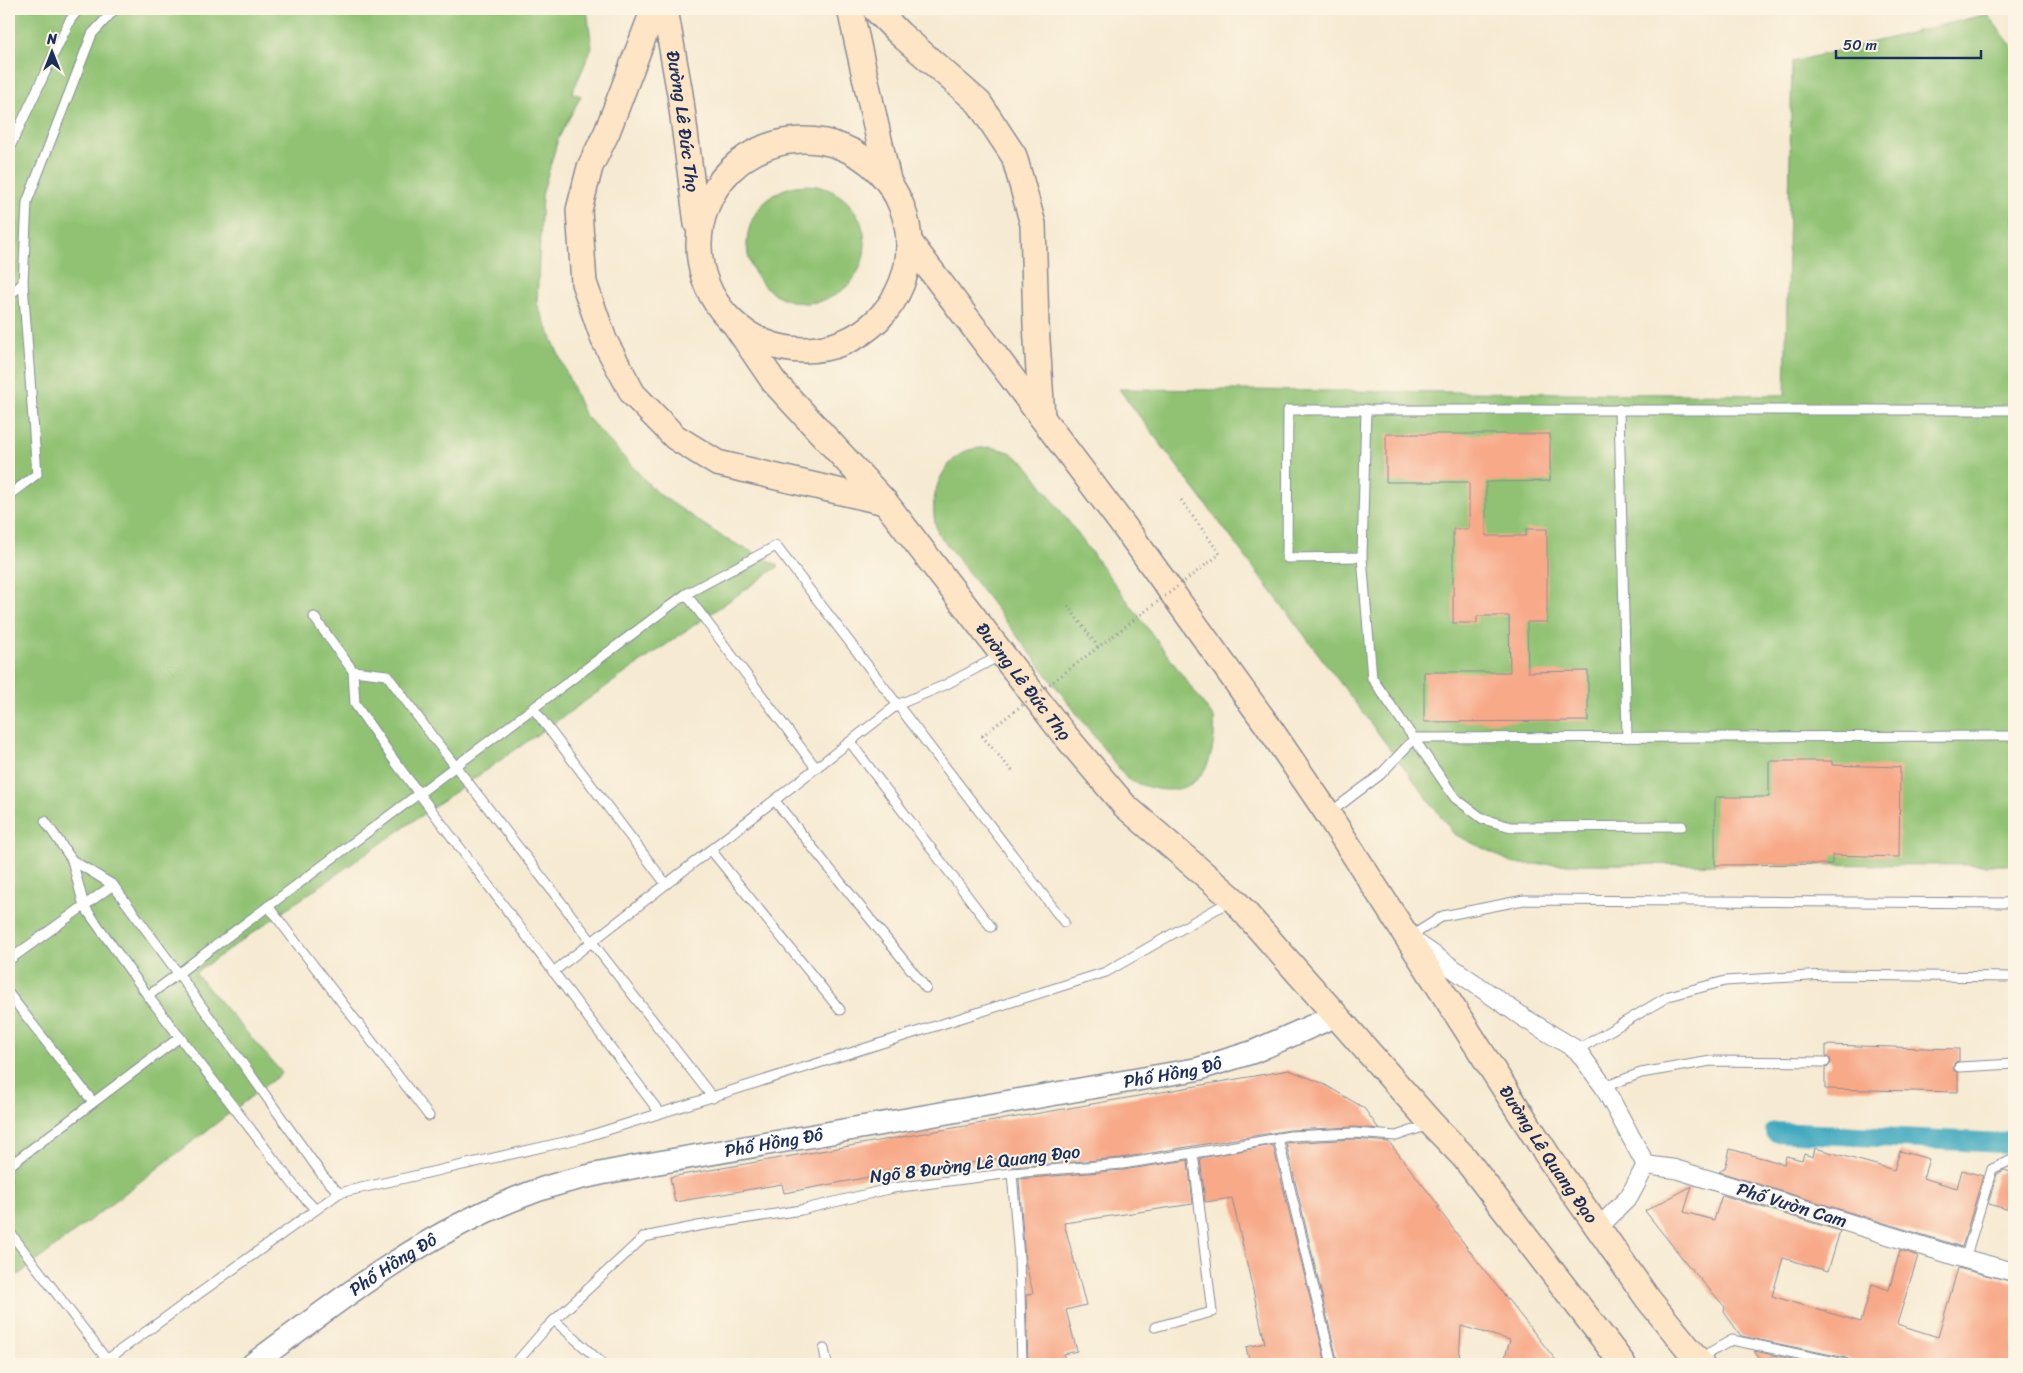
<svg xmlns="http://www.w3.org/2000/svg" width="2023" height="1373" viewBox="0 0 2023 1373" font-family="Sriracha,sans-serif">
<style>
.green{fill:#91c273;stroke:#567868}
.lines{fill:none;stroke-linecap:round;stroke-linejoin:round}
.canal{stroke:#3fa9bf;stroke-width:20}
.building{fill:#f7a988}
.service-casing{stroke:#888c98;stroke-width:11}
.minor-casing{stroke:#888c98;stroke-width:20}
.tertiary-casing{stroke:#888c98;stroke-width:25}
.secondary-casing{stroke:#888c98;stroke-width:28}
.path{stroke:#888c98;stroke-width:3;stroke-dasharray:1 4;stroke-linecap:butt}
.service{stroke:#fff;stroke-width:9}
.minor{stroke:#fff;stroke-width:18}
.tertiary{stroke:#fff;stroke-width:22}
.secondary{stroke:#fee5c5;stroke-width:25}
.path-bridge{stroke:#888c98;stroke-width:3;stroke-dasharray:1 4;stroke-linecap:butt}
.labels{text-anchor:middle;dominant-baseline:central;stroke-width:4;stroke-linejoin:round;paint-order:stroke}
.street-label{font-size:18px;fill:#1b2f5e;stroke:#fcf5e5}
</style>
<rect width="100%" height="100%" fill="#fcf5e5"/>
<filter id="ink" filterUnits="userSpaceOnUse"><feTurbulence type="fractalNoise" baseFrequency=".02" numOctaves="2"/><feDisplacementMap in="SourceGraphic" scale="10" xChannelSelector="R" yChannelSelector="G"/><feConvolveMatrix kernelMatrix="1 2 1 2 8 2 1 2 1" color-interpolation-filters="sRGB"/></filter>
<filter id="wash" filterUnits="userSpaceOnUse"><feTurbulence type="fractalNoise" baseFrequency=".0096" numOctaves="4" result="noise"/><feDisplacementMap in="SourceGraphic" scale="20" xChannelSelector="R" yChannelSelector="G"/><feGaussianBlur stdDeviation="1.12" result="paint"/><feColorMatrix in="noise" values="0 0 0 0 0 0 0 0 0 0 0 0 0 0 0 0 0 1.4 0 .05"/><feComposite in="paint" operator="in"/></filter>
<g filter="url(#wash)">
<rect width="100%" height="100%" fill="#f6ead2"/>
<g class="green">
<path d="M9,9H587L592,48L572,93L581,96L558,139L542,195L537,304L584,414L656,492L721,536L779,566L195,973L282,1073L9,1282Z"/>
<path d="M1987,14L2014,49V865L1515,864L1454,834L1119,389L1785,395L1792,62Z"/>
<circle cx="806" cy="244" r="59"/>
<path d="M990,447L1010,452L1026,464L1214,718C1218,779 1185,807 1127,779L938,533C927,504 937,466 966,451C973,448 983,448 990,447Z"/>
</g>
<g class="lines">
<path class="canal" d="M1775,1132L2003,1143L2014,1137"/>
</g>
<g id="blocks">
<g class="building">
<path d="M1386,434H1550V481L1486,482V536H1526V529H1547V622H1527L1528,672L1588,671V721L1424,722V672H1510L1509,616H1477V623H1453V529H1469V482H1386Z"/>
<path d="M1769,761H1832V765L1900,767L1899,857L1832,855V864L1715,865V797H1769Z"/>
<path d="M1826,1045L1959,1049V1061L1955,1062L1953,1067L1954,1071L1958,1073V1092L1825,1089V1068L1828,1067L1831,1063L1830,1059L1826,1056Z"/>
<path d="M1289,1070L1322,1083L1364,1108L1379,1129L1354,1127L1290,1130L1121,1158L1013,1167V1164L998,1167L997,1159L934,1169L933,1165L784,1193L782,1184L675,1202L670,1177Z"/>
<path d="M1354,1139L1389,1142L1440,1207H1437L1478,1262L1559,1364H1503L1510,1340L1461,1326L1459,1364H1338L1286,1143Z"/>
<path d="M1273,1145L1326,1364H1306L1305,1360L1284,1364H1250L1246,1347L1265,1343L1232,1198L1205,1202L1200,1158Z"/>
<path d="M1815,1148L1894,1170L1900,1151L1929,1159L1923,1178L1957,1188L1962,1170L1983,1176L1962,1247L1719,1172L1725,1168L1730,1149L1784,1164L1786,1156L1802,1160L1804,1154L1813,1157Z"/>
<path d="M1188,1160L1193,1204L1064,1223L1086,1305L1066,1310L1077,1351L1064,1354L1066,1364H1028L1026,1295L1033,1293L1025,1261L1019,1179L1123,1170Z"/>
<path d="M2004,1170L2014,1173V1211L1988,1204L1997,1174Z"/>
<path d="M1692,1186L1684,1212L1714,1220L1722,1195L1840,1231L1828,1271L1783,1258L1772,1296L1819,1310L1861,1322L1872,1284L1889,1290L1900,1250L1918,1256L1897,1324L1938,1337L1958,1268L2014,1282V1364H1851L1850,1360L1846,1358L1741,1336L1724,1312L1725,1307L1687,1264L1645,1211Z"/>
<path d="M1754,1351L1816,1364H1764Z"/>
</g>
</g>
</g>
<g filter="url(#ink)">
<use href="#blocks" fill-opacity="0" stroke="#888c98" stroke-width="1"/>
<g class="lines">
<defs>
<g id="service">
<path d="M9,149L70,20L79,9"/>
<path d="M9,296L23,283"/>
<path d="M1366,409L1362,557L1372,678L1455,798L1483,819L1511,827L1682,826"/>
<path d="M1619,409L1627,737"/>
<path d="M9,495L37,474L23,283L27,202L92,34L115,9"/>
<path d="M1362,557L1287,558L1288,410H2014"/>
<path d="M686,594L816,768"/>
<path d="M314,617L353,671L355,704L396,763L660,1113"/>
<path d="M353,671L387,675L432,736L713,1098"/>
<path d="M533,708L666,884"/>
<path d="M850,742L991,927"/>
<path d="M775,801L926,988"/>
<path d="M1328,814L1380,775L1415,738L2014,736"/>
<path d="M45,821L72,860L84,906L148,996L299,1192L315,1209"/>
<path d="M711,850L840,1010"/>
<path d="M72,860L113,885L178,973L323,1176L339,1193"/>
<path d="M268,906L429,1116"/>
<path d="M1408,938L1443,916L1524,900L2014,903"/>
<path d="M9,960L113,885"/>
<path d="M553,972L897,705L945,685L1001,655"/>
<path d="M9,994L93,1102"/>
<path d="M148,996L686,594L776,546L1064,922"/>
<path d="M1577,1050L1669,996L1725,981L1825,975L2014,977"/>
<path d="M1959,1067L2014,1064"/>
<path d="M1604,1087L1641,1073L1711,1061L1825,1062"/>
<path d="M1278,1138L1332,1364"/>
<path d="M9,1166L180,1037"/>
<path d="M1012,1173L1019,1258L1022,1364"/>
<path d="M9,1231L107,1360"/>
<path d="M1965,1259L1992,1169L2014,1159"/>
<path d="M554,1320L603,1364"/>
<path d="M1155,1327L1212,1312L1193,1153"/>
<path d="M824,1349L827,1364"/>
<path d="M1700,1358L1732,1340L1845,1364"/>
<path d="M101,1364L339,1193L582,1138L1106,972L1230,901"/>
<path d="M515,1364L546,1328L644,1237L698,1226L801,1210L893,1188L1012,1173L1122,1164L1219,1149L1290,1136L1354,1133L1396,1136L1429,1125"/>
</g>
<g id="minor">
<path d="M1415,942L1524,1018L1577,1050L1604,1087L1646,1165"/>
<path d="M1646,1165L1675,1169L1965,1259L2014,1272"/>
<path d="M1598,1228L1629,1197L1646,1165"/>
</g>
<g id="tertiary">
<path id="s1" d="M253,1364C339,1300 424,1233 525,1195C565,1179 608,1172 650,1164L1198,1069L1253,1052L1335,1016"/>
</g>
<g id="secondary">
<path d="M654,9L607,132L590,167L579,210L584,283L604,340L633,394L675,437L717,463L885,502"/>
<path id="s2" d="M665,9L680,94L697,224"/>
<path d="M850,9L888,180"/>
<path d="M875,9L900,34L979,103L1014,156L1033,224L1036,325L1042,417"/>
<circle cx="804" cy="245" r="105"/>
<path id="s3" d="M911,244L1132,537L1268,726L1328,814L1550,1159L1648,1299L1701,1364"/>
<path id="s4" d="M736,326L774,382L885,502L1063,733L1125,806L1233,899L1432,1124L1464,1157L1623,1364"/>
</g>
</defs>
<use href="#service" class="service-casing"/>
<use href="#minor" class="minor-casing"/>
<use href="#tertiary" class="tertiary-casing"/>
<use href="#secondary" class="secondary-casing"/>
<g class="path">
<path d="M1181,500L1220,554"/>
<path d="M1068,606L1098,647"/>
<path d="M982,736L1013,772"/>
</g>
<use href="#service" class="service"/>
<use href="#minor" class="minor"/>
<use href="#tertiary" class="tertiary"/>
<use href="#secondary" class="secondary"/>
<path class="path-bridge" d="M982,736L1220,554"/>
</g>
</g>
<g class="labels">
<g class="street-label">
<text stroke="none"><textPath href="#s2" startOffset="114">Đường Lê Đức Thọ</textPath></text>
<text stroke="none"><textPath href="#s4" startOffset="458">Đường Lê Đức Thọ</textPath></text>
<text stroke="none"><textPath href="#s1" startOffset="981">Phố Hồng Đô</textPath></text>
<text stroke="none"><textPath href="#s1" startOffset="576">Phố Hồng Đô</textPath></text>
<text stroke="none"><textPath href="#s3" startOffset="1112">Đường Lê Quang Đạo</textPath></text>
<text transform="translate(975 1164) rotate(-7)">Ngõ 8 Đường Lê Quang Đạo</text>
<text transform="translate(1792 1205) rotate(17)">Phố Vườn Cam</text>
<text stroke="none"><textPath href="#s1" startOffset="172">Phố Hồng Đô</textPath></text>
</g>
</g>
<rect width="2023" height="1373" fill="none" stroke="#fcf5e5" stroke-width="30"/>
<g transform="translate(52 52)" stroke="#fcf5e5" stroke-width="4" paint-order="stroke">
<path d="M0-4L9 19L0 12L-9 19Z" fill="#1b2f5e"/>
<text y="-8" font-size="14" font-weight="bold" text-anchor="middle" fill="#1b2f5e">N</text>
</g>
<path d="M1836 50v8h145v-8" fill="none" stroke="#1b2f5e" stroke-width="2.5"/>
<text x="1843" y="50" font-size="15" fill="#1b2f5e" stroke="#fcf5e5" stroke-width="4" paint-order="stroke">50 m</text>
</svg>
